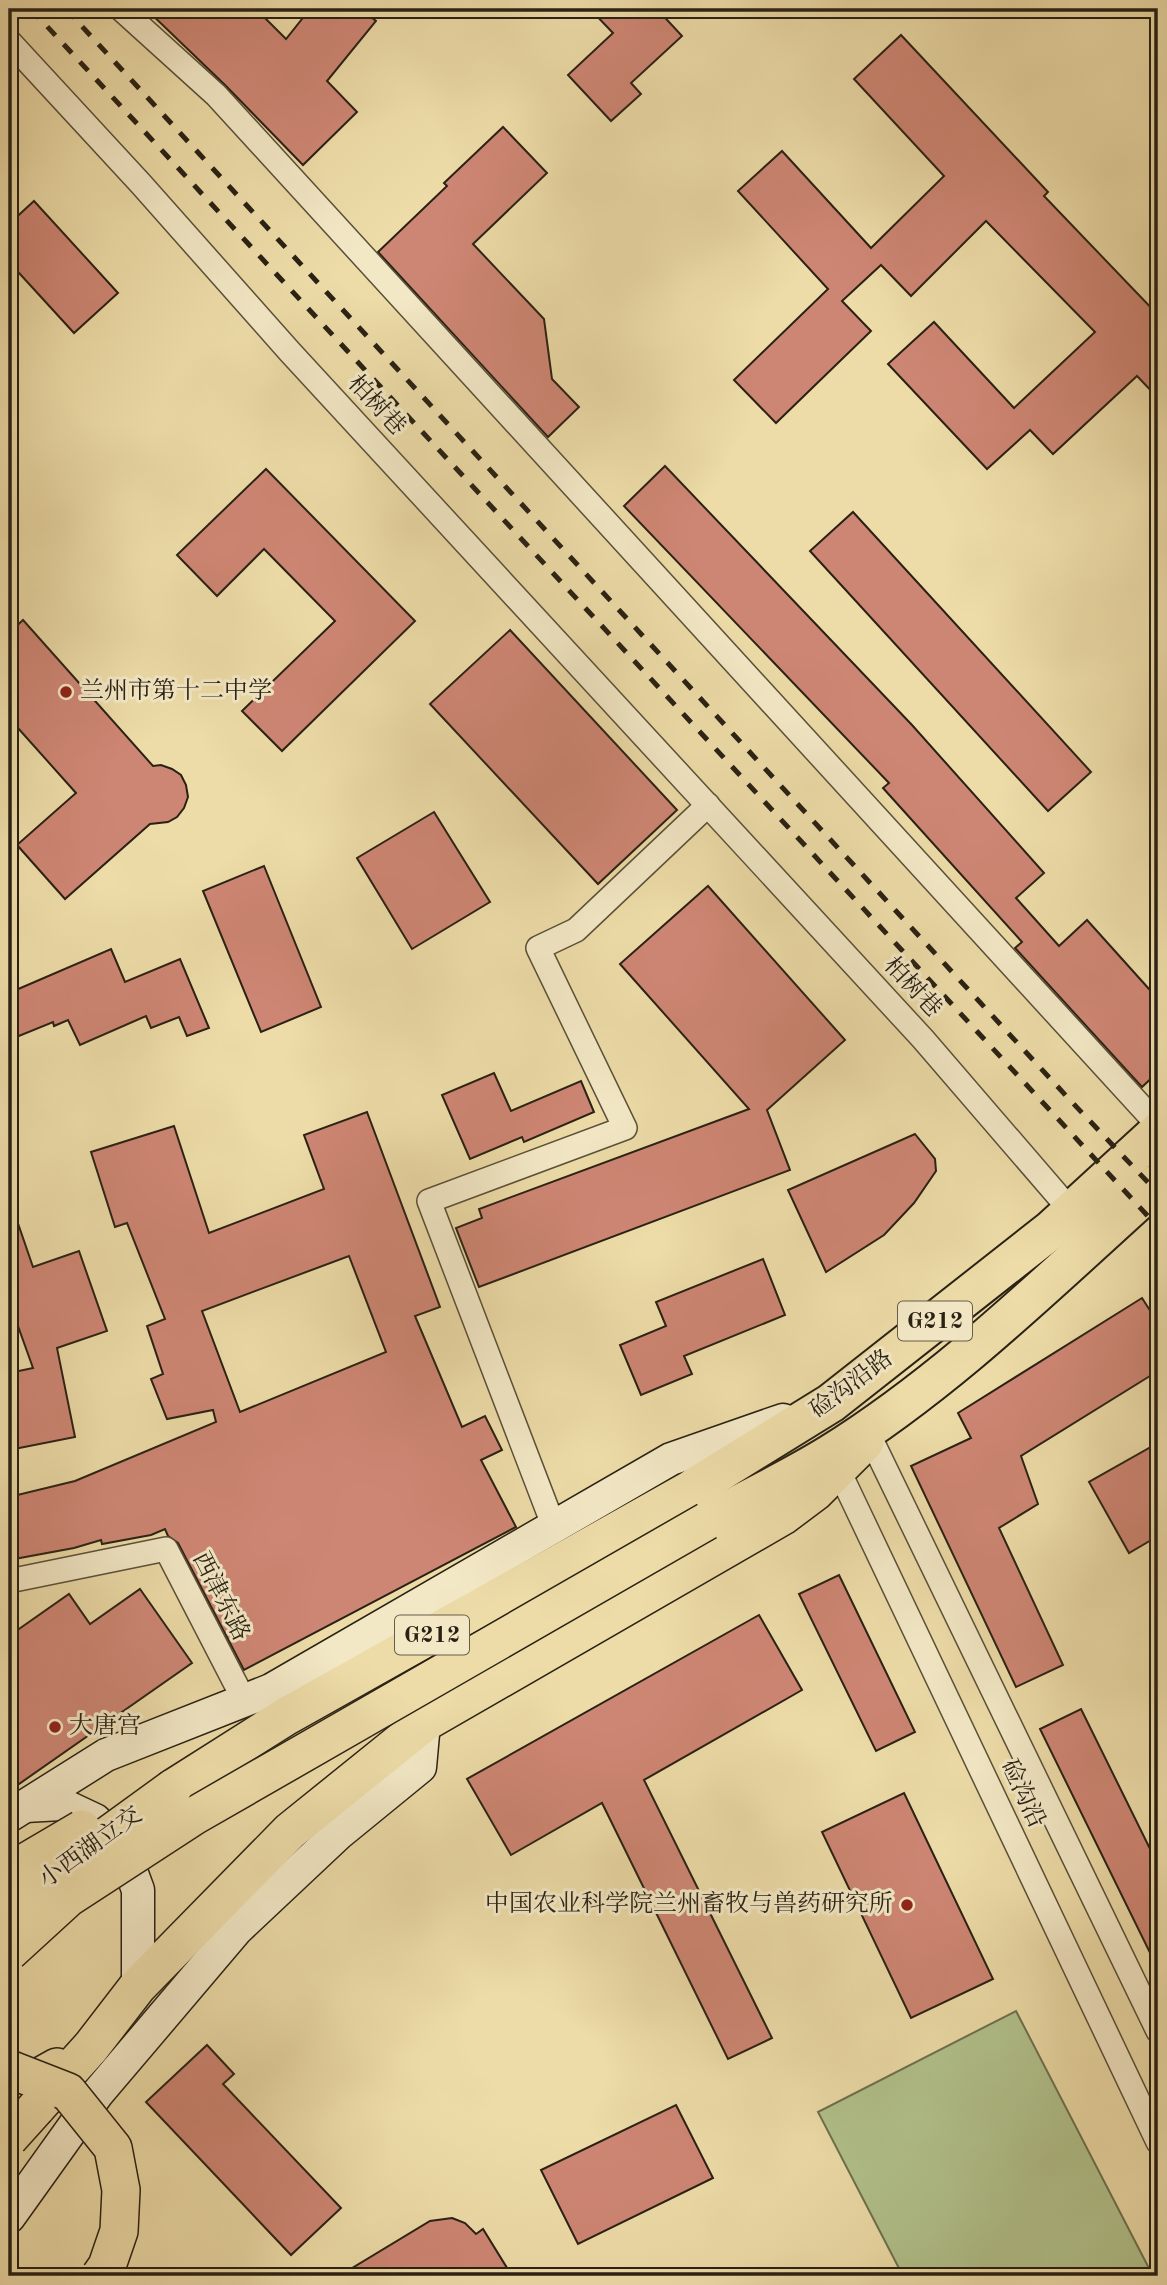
<svg xmlns="http://www.w3.org/2000/svg" width="1167" height="2285" viewBox="0 0 1167 2285" font-family="'Old Standard TT','Noto Serif SC',serif">
<style>
.park{fill:#b2c28c;stroke:#6e7250;stroke-width:2}
.building{fill:#ce8674;stroke:#292114;stroke-width:2;fill-rule:evenodd}
.lines{fill:none;stroke-linecap:round;stroke-linejoin:round}
.street-casing{stroke:#5a5039;stroke-width:26}
.secondary-casing{stroke:#292114;stroke-width:35}
.primary-casing{stroke:#292114;stroke-width:40}
.highway-casing{stroke:#292114;stroke-width:42}
.street{stroke:#f3e8c6;stroke-width:23}
.secondary{stroke:#f3e8c6;stroke-width:32}
.primary{stroke:#eddca8;stroke-width:37}
.highway{stroke:#eddca8;stroke-width:38}
.rail{stroke:#292114;stroke-width:5;stroke-dasharray:12 12;stroke-linecap:butt}
.primary-bridge-casing{stroke:#292114;stroke-width:40;stroke-linecap:butt}
.primary-bridge{stroke:#eddca8;stroke-width:37}
.poi-dot{fill:#8f2418;stroke:#f3e8c6;stroke-width:2.5}
.labels{text-anchor:middle;dominant-baseline:central;stroke-width:6;stroke-linejoin:round;paint-order:stroke}
.shield{fill:#f3e8c6;stroke:#665d49;stroke-width:2}
.shield-label{font-size:23px;font-weight:bold;fill:#292114}
.street-label{font-size:24px;fill:#292114;stroke:#f3e8c6}
.poi-label{font-size:24px;fill:#292114;stroke:#f3e8c6;text-anchor:start}
</style>
<rect width="100%" height="100%" fill="#eddca8"/>
<filter id="stains"><feTurbulence type="fractalNoise" baseFrequency=".00286" numOctaves="4"/><feColorMatrix values="0 0 0 0 .2 0 0 0 0 .09 0 0 0 0 .02 0 0 0 .5 -.17"/></filter>
<radialGradient id="worn" r=".72"><stop offset=".6" stop-color="#630" stop-opacity="0"/><stop offset="1" stop-color="#630" stop-opacity=".3"/></radialGradient>
<path class="park" d="M1016,2011L1153,2276H903L818,2112Z"/>
<g class="building">
<path d="M146,9H256L286,39L310,9H361L376,21L327,81L357,112L303,165L225,85Z"/>
<path d="M590,9H657L682,36L631,83L641,94L611,121L568,75L613,33Z"/>
<path d="M901,35L1048,192L1044,196L1158,315V398L1137,376L1053,454L1030,430L987,469L888,364L934,322L1014,408L1095,332L986,221L911,296L881,265L842,301L871,331L776,423L734,380L828,289L738,191L782,151L871,248L944,176L854,79Z"/>
<path d="M503,127L547,173L473,244L544,319L552,379L579,407L548,437L378,252L447,186L444,183Z"/>
<path d="M34,201L118,293L74,333L9,262V224Z"/>
<path d="M665,466L912,725L1044,873L1016,898L1059,946L1087,920L1158,999V1072L1142,1087L1015,948L1022,942L883,788L889,783L624,506Z"/>
<path d="M266,469L415,621L282,751L242,711L335,621L264,549L217,596L177,555Z"/>
<path d="M853,512L1091,772L1048,811L810,551Z"/>
<path d="M23,620L153,766L161,765L172,769L181,775L186,785L188,797L184,808L177,817L168,822L150,824L65,899L17,845L76,793L9,718V633Z"/>
<path d="M510,630L677,810L598,884L430,704Z"/>
<path d="M434,812L490,902L412,949L357,858Z"/>
<path d="M264,866L321,1007L261,1032L203,891Z"/>
<path d="M708,886L845,1040L767,1110L790,1170L479,1287L456,1228L482,1218L479,1209L749,1109L620,964Z"/>
<path d="M111,949L125,982L180,959L209,1028L187,1036L179,1017L151,1028L146,1016L80,1045L68,1020L54,1026L53,1022L9,1040V993Z"/>
<path d="M494,1073L511,1111L581,1081L594,1112L524,1142L522,1137L470,1159L442,1095Z"/>
<path d="M367,1112L440,1307L415,1316L462,1427L485,1416L502,1450L481,1460L516,1527L244,1670L178,1543L168,1536L165,1529L151,1535L102,1544L101,1540L74,1548L9,1560V1497L75,1481L216,1422L213,1410L167,1419L151,1379L163,1374L147,1326L165,1319L127,1223L115,1227L91,1152L174,1126L209,1233L324,1189L304,1135ZM349,1256L386,1352L240,1412L202,1311Z"/>
<path d="M915,1134L935,1159L936,1171L914,1203L884,1235L826,1272L788,1190Z"/>
<path d="M9,1206H12L33,1267L79,1251L107,1331L57,1348L75,1437L9,1450V1373L33,1368L9,1301Z"/>
<path d="M763,1259L785,1315L684,1356L692,1374L641,1395L620,1345L666,1326L656,1302Z"/>
<path d="M1142,1298L1158,1323V1371L1021,1456L1038,1504L999,1528L1063,1665L1016,1687L911,1466L971,1438L958,1413Z"/>
<path d="M1158,1443V1536L1129,1553L1089,1482Z"/>
<path d="M839,1575L915,1732L876,1751L799,1594Z"/>
<path d="M140,1589L192,1663L9,1791V1636L69,1594L90,1624Z"/>
<path d="M759,1615L802,1690L644,1780L772,2038L728,2059L602,1803L511,1855L467,1779Z"/>
<path d="M1081,1709L1158,1865V1969L1040,1729Z"/>
<path d="M904,1793L993,1979L911,2018L822,1832Z"/>
<path d="M207,2045L234,2074L223,2084L341,2208L291,2255L146,2102Z"/>
<path d="M676,2105L713,2178L578,2244L541,2170Z"/>
<path d="M452,2218L465,2223L476,2234L483,2229L512,2276H339L430,2221Z"/>
</g>
<g class="lines">
<defs>
<g id="street">
<path d="M121,9L216,95L1158,1125"/>
<path d="M9,41L141,184L290,352L923,1039L1072,1212"/>
<path d="M870,1437L1158,2031"/>
<path d="M838,1469L1158,2142"/>
<path d="M554,1527L429,1201L625,1128L538,948L576,930L708,805"/>
<path d="M9,1581L166,1549L244,1700"/>
</g>
<g id="secondary">
<path d="M25,1806L61,1804L95,1820L123,1849L138,1890V1986"/>
<path d="M9,1816L106,1755L271,1690L671,1459L783,1420"/>
<path d="M9,2217L97,2094L237,1929L338,1834L420,1767L424,1723"/>
</g>
<g id="primary">
<path d="M173,1788L285,1717L695,1487"/>
<path d="M9,2094L57,2067"/>
<path d="M36,2108L91,2047L138,1986L290,1831L424,1723L783,1516L815,1492L865,1442"/>
</g>
<g id="highway">
<path d="M695,1487L831,1403L1051,1230L1158,1132"/>
<path d="M707,1521C748,1499 790,1479 829,1455C950,1380 1053,1277 1158,1183"/>
</g>
</defs>
<use href="#street" class="street-casing"/>
<use href="#secondary" class="secondary-casing"/>
<use href="#primary" class="primary-casing"/>
<use href="#highway" class="highway-casing"/>
<use href="#street" class="street"/>
<use href="#secondary" class="secondary"/>
<use href="#primary" class="primary"/>
<use href="#highway" class="highway"/>
<g class="rail">
<path d="M31,9L1158,1227"/>
<path d="M66,9L1069,1099L1158,1193"/>
</g>
<defs>
<g id="primary-bridge">
<path d="M9,1872L82,1829"/>
<path d="M9,1907L173,1788"/>
<path d="M9,1952L68,1898L194,1816L707,1521"/>
<path d="M9,2069L68,2092L113,2148L121,2190L119,2231L107,2266L100,2276"/>
<path d="M9,2138L36,2108"/>
</g>
</defs>
<use href="#primary-bridge" class="primary-bridge-casing"/>
<use href="#primary-bridge" class="primary-bridge"/>
</g>
<g class="poi-dot">
<circle cx="66" cy="692" r="7"/>
<circle cx="55" cy="1727" r="7"/>
<circle cx="907" cy="1905" r="7"/>
</g>
<g class="labels">
<g class="shield">
<rect x="898" y="1301.5" width="74" height="39" rx="5"/>
<rect x="395" y="1615.5" width="74" height="39" rx="5"/>
</g>
<g class="shield-label">
<text x="935" y="1321">G212</text>
<text x="432" y="1635">G212</text>
</g>
<g class="street-label">
<text transform="translate(376 406) rotate(47)">柏树巷</text>
<text transform="translate(912 988) rotate(47)">柏树巷</text>
<text transform="translate(852 1385) rotate(-37)">硷沟沿路</text>
<text transform="translate(220 1597) rotate(63)">西津东路</text>
<text transform="translate(1022 1794) rotate(65)">硷沟沿</text>
<text transform="translate(91 1848) rotate(-36)">小西湖立交</text>
</g>
<g class="poi-label">
<text x="80" y="692">兰州市第十二中学</text>
<text x="69" y="1727">大唐宫</text>
<text x="893" y="1905" text-anchor="end">中国农业科学院兰州畜牧与兽药研究所</text>
</g>
</g>
<rect width="1167" height="2285" fill="none" stroke="#eddca8" stroke-width="35"/>
<rect x="10" y="10" width="1146" height="2264" fill="none" stroke="#292114" stroke-width="3.5"/>
<rect x="18" y="18" width="1132" height="2250" fill="none" stroke="#292114" stroke-width="2"/>
<rect width="100%" height="100%" filter="url(#stains)"/>
<rect width="100%" height="100%" fill="url(#worn)"/>
</svg>
